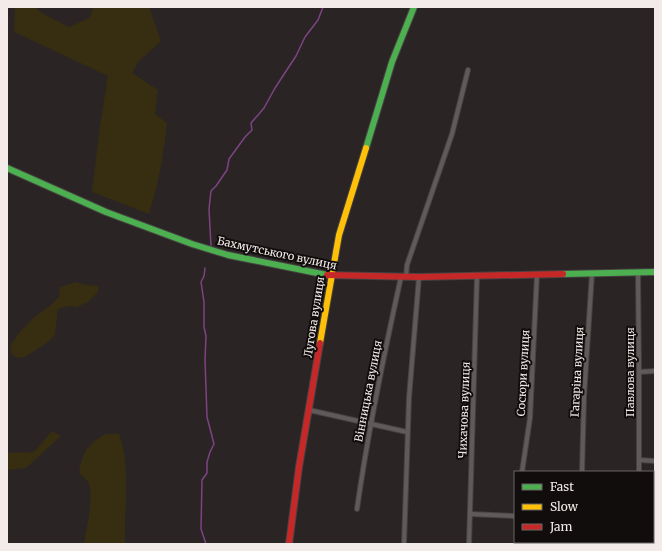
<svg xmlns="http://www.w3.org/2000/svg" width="662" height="551" viewBox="0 0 662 551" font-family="Merriweather,serif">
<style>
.green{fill:#372d10}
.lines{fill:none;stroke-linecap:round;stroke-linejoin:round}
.stream{stroke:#7e4384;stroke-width:1.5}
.street-casing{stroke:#474242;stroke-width:6}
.fast-casing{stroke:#474242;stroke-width:8}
.slow-casing{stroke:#474242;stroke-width:8}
.jam-casing{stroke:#474242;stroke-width:8}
.street{stroke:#605b5b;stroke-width:4}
.fast{stroke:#4caf50;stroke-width:6}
.slow{stroke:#ffc107;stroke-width:6}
.jam{stroke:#c62828;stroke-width:6}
.labels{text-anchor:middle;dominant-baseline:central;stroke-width:4;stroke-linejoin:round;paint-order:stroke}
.street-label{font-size:11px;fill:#f3ebea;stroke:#110d0c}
</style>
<rect width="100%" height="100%" fill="#2a2424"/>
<g class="green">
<path d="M15,7H35L42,13L69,27L89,18L93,10L92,7H149L161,41L138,62L132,73L158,90L155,114L167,123C164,155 158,184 149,214L92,192L100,126L108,76L14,32Z"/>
<path d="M76,282L86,285L99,286L98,292L88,302L77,307L69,306L58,309L55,335L48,342L25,357L18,358L12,355L10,347C17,334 28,322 40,313C47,308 54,303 60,296L59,290L61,287Z"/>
<path d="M52,431L61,436L26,468L7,470V453L34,452Z"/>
<path d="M106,434H119C131,466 124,509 125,544H84C86,530 95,494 88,482C86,479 82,476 79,473C82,453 88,443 106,434Z"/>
</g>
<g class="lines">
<g class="stream">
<path d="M211,246L209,209L211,191L216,186L227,170L229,159L245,137L252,130L251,123L264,108L275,88L296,56L305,37L318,20L323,7"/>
<path d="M205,268L204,276L201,282L204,302V327L206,336L205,360L207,417L214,444L210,452L207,462V473L202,480L201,529L206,544"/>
</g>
<defs>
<g id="street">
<path d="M638,273L639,372V472"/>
<path d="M406,277L407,265L452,134L468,70"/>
<path d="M639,372L655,371"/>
<path d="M309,410L407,432"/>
<path d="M639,460L655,461"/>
<path d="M522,472L530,418L537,274"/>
<path d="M582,472L584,397L592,273"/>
<path d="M357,509C368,431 384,354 401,277"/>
<path d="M470,514L515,516"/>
<path d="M639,542V544"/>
<path d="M404,544L409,398L419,277"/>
<path d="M469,544L477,276"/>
<path d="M522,544V542"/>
<path d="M580,544V542"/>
</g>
<g id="fast">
<path d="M366,148L392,62L414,7"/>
<path d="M7,168L106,212L192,244L228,255L327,275"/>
<path d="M563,274L655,272"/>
</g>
<path id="slow" d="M320,343L339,235L366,148"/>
<g id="jam">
<path d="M327,275L419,277L563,274"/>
<path d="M289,544L299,467L320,343"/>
</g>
</defs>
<use href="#street" class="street-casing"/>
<use href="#fast" class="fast-casing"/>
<use href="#slow" class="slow-casing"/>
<use href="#jam" class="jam-casing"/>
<use href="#street" class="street"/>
<use href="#fast" class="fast"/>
<use href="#slow" class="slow"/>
<use href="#jam" class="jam"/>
</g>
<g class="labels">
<g class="street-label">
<text transform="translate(277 253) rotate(12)">Бахмутського вулиця</text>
<text transform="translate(314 317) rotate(-81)">Лугова вулиця</text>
<text transform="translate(577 372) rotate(-87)">Гагаріна вулиця</text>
<text transform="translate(630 372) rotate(-90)">Павлова вулиця</text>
<text transform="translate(523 373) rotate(-87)">Сосюри вулиця</text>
<text transform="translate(368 391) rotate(-79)">Вінницька вулиця</text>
<text transform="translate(464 410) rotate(-88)">Чихачова вулиця</text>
</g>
</g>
<rect width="662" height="551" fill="none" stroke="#f3ebea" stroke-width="16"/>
<rect x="514" y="471" width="140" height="72" fill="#110d0c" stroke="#6b6665"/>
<rect x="522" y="484" width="20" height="6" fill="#4caf50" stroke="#6b6665"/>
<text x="550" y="491" font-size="12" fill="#f3ebea">Fast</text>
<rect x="522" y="504" width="20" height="6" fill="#ffc107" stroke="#6b6665"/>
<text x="550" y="511" font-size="12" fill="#f3ebea">Slow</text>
<rect x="522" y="524" width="20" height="6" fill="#c62828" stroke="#6b6665"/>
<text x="550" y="531" font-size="12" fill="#f3ebea">Jam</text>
</svg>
